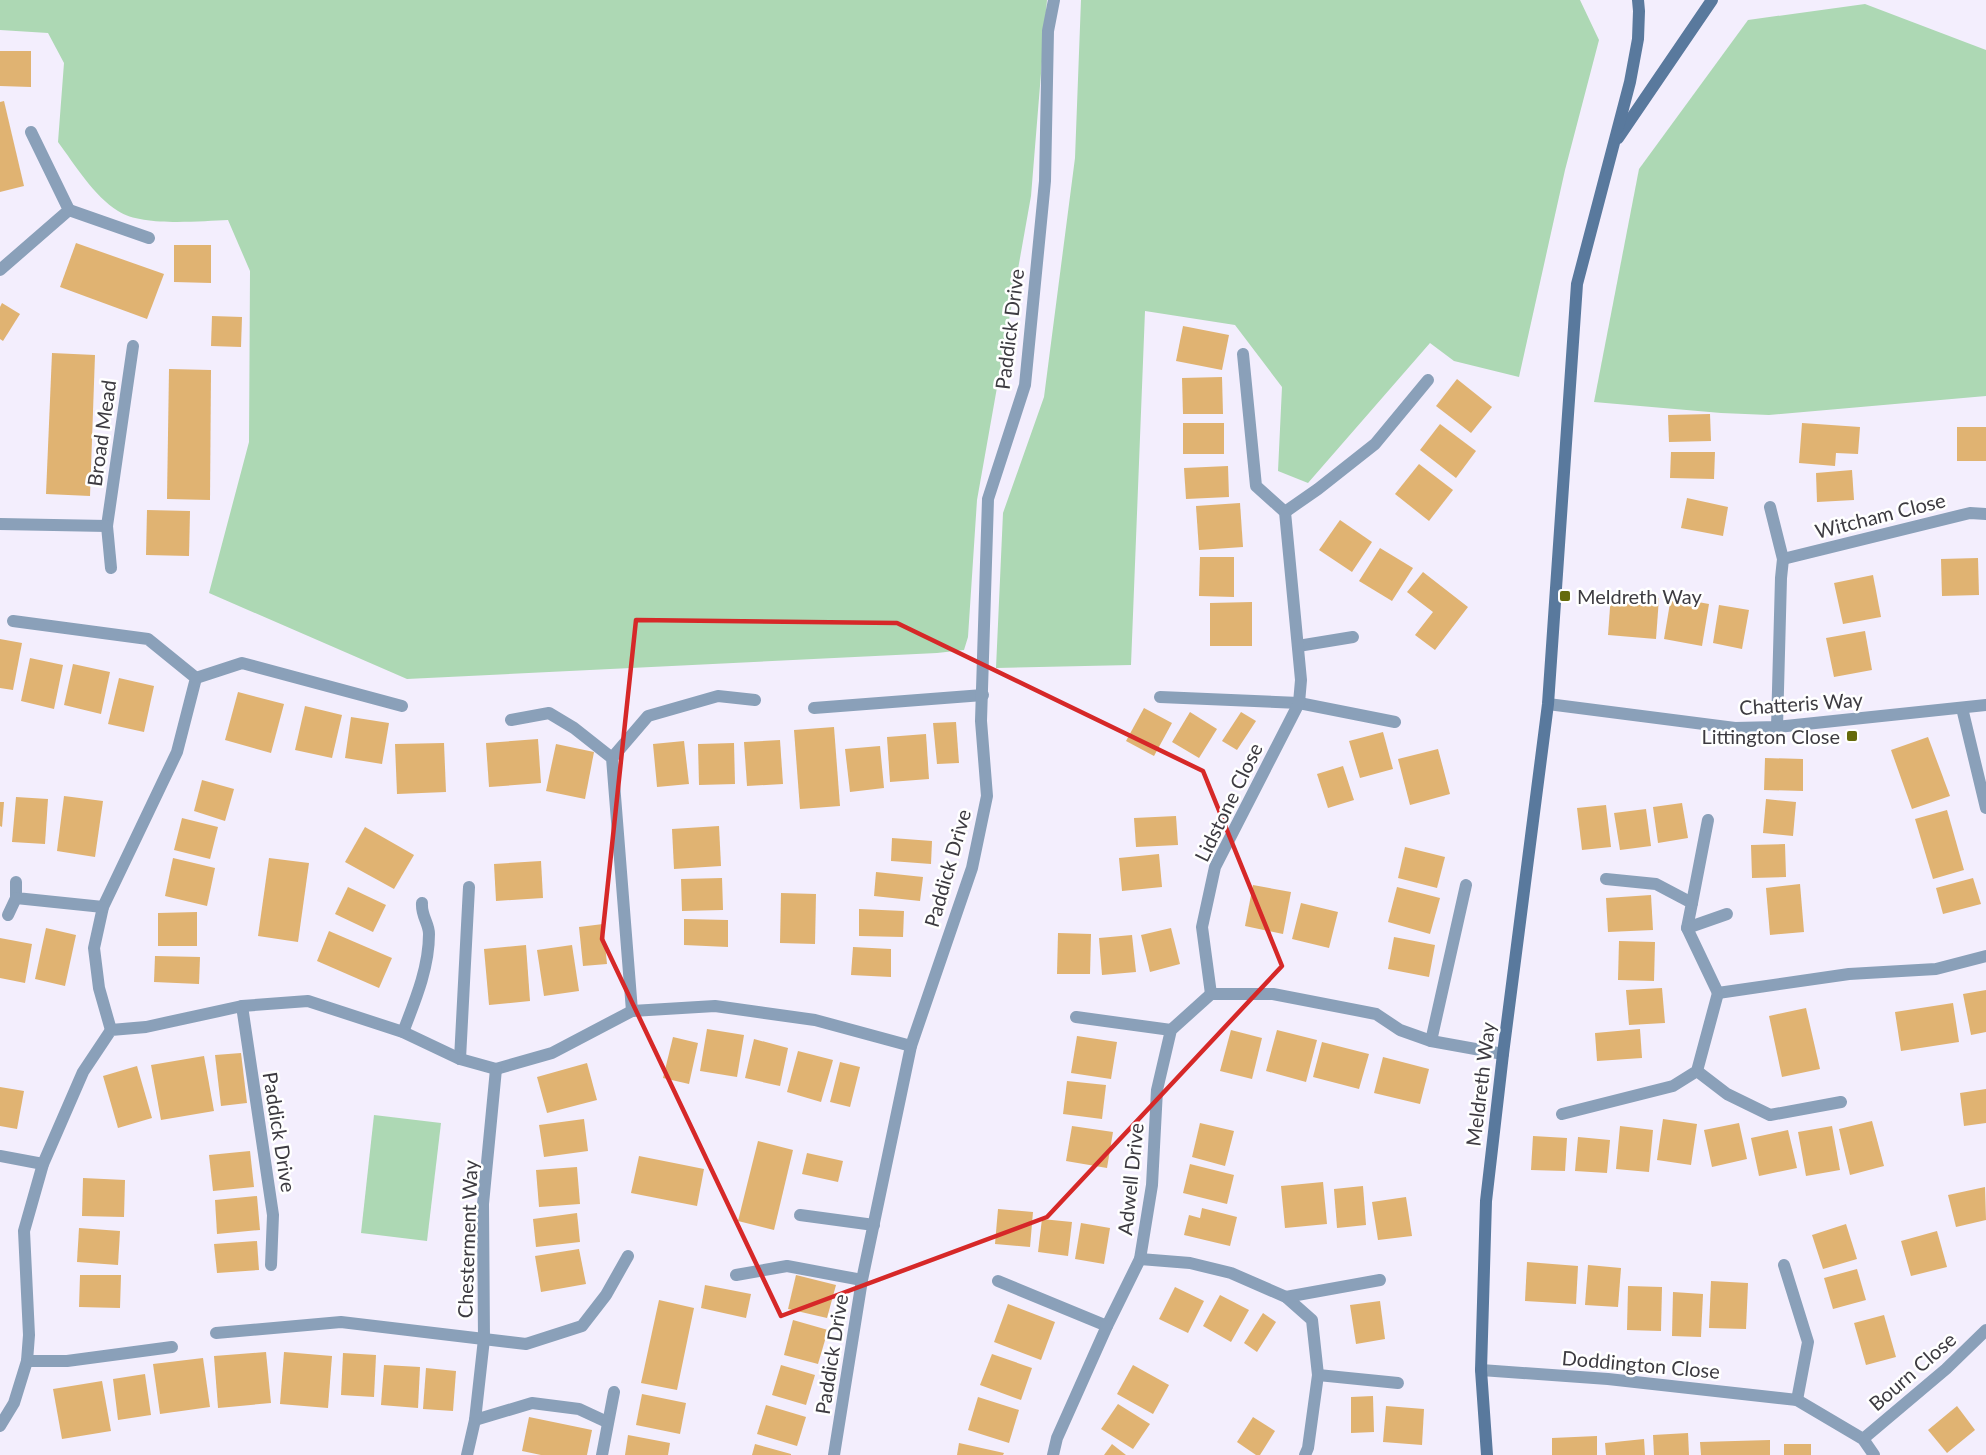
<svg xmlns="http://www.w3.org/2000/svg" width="1986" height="1455" viewBox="0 0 1986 1455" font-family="Lato,sans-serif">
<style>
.green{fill:#add8b4}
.building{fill:#e0b372}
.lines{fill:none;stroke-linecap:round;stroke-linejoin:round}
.street{stroke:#8aa0b9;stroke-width:12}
.secondary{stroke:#59799d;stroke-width:12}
.marked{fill:none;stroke:#d62828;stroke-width:4.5;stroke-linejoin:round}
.poi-dot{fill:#656a0b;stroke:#fff;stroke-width:2}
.labels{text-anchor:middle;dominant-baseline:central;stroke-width:5;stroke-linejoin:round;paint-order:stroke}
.street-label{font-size:20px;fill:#3d3b41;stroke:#fff}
.poi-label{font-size:20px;fill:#3d3b41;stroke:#fff;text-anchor:start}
</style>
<rect width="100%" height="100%" fill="#f3eefd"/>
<g class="green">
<path d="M0,0H1047L1031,196L977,500L968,637L964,650L937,653L407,679L209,593L249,442L250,271L228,220C199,221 142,227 118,211C94,196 75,165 58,142L64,63L48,33L0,30Z"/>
<path d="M1081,0H1580L1599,40L1565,170L1519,377L1454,361L1430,343L1308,483L1278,471L1282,387L1235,325L1145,311L1131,665L996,668L1003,513L1044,397L1075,158Z"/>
<path d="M1865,4L1986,50V396L1769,415L1721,413L1594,402L1639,169L1748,20Z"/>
<path d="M374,1115L441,1123L427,1241L361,1233Z"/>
</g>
<g class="building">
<path d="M0,51H31V87L0,86Z"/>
<path d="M4,101L24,186L0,192V102Z"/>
<path d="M76,243L164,274L147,319L60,287Z"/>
<path d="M174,245H211V283L174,282Z"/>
<path d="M2,303L20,314L3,341L0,339V307Z"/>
<path d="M212,316L242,317L241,347L211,346Z"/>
<path d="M1183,326L1229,335L1222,370L1176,361Z"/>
<path d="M52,353L95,355L90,496L46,494Z"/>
<path d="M169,369L211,370L210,500L167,499Z"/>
<path d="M1222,377L1223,414H1183L1182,378Z"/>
<path d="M1457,379L1492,407L1471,433L1436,406Z"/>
<path d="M1710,414L1711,441L1669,442L1668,415Z"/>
<rect x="1183" y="423" width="41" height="31"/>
<path d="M1802,423L1860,427L1858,454L1836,453L1835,466L1799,463Z"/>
<path d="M1440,424L1476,451L1456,478L1420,450Z"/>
<rect x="1957" y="427" width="29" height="34"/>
<path d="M1671,452H1715L1714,479L1670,478Z"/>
<path d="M1419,464L1453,490L1429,521L1395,494Z"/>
<path d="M1228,466L1229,497L1186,499L1184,468Z"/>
<path d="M1852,470L1854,500L1817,502L1816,473Z"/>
<path d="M1687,498L1728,507L1723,536L1681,528Z"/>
<path d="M1240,503L1243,547L1199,550L1196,506Z"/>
<path d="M147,510L190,511L189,556L146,555Z"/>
<path d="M1340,520L1372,542L1352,572L1319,550Z"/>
<path d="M1380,548L1413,568L1392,601L1359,581Z"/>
<path d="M1200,557H1234V597L1199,596Z"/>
<path d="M1978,558L1979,595L1942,596L1941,559Z"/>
<path d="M1423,572L1468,607L1435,650L1415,635L1433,612L1407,592Z"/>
<path d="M1873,575L1881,617L1843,624L1834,583Z"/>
<path d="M1611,594L1659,598L1656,639L1608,635Z"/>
<path d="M1671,597L1709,604L1702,646L1664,639Z"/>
<path d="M1252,602V646H1210V603Z"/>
<path d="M1719,605L1749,610L1742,649L1713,643Z"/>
<path d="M1865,631L1872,670L1834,677L1826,638Z"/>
<path d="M0,639L22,643L13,690L0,688Z"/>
<path d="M30,658L63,665L54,709L21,701Z"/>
<path d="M73,664L110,672L101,714L64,705Z"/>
<path d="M119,678L154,686L144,732L108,724Z"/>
<path d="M238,692L284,704L271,753L225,740Z"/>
<path d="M305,706L342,715L332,758L295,750Z"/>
<path d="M1144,708L1172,723L1154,756L1126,741Z"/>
<path d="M1190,712L1217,729L1199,758L1172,742Z"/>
<path d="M1241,712L1256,721L1237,750L1222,741Z"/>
<path d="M351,717L389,723L382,764L345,758Z"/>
<path d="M956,722L959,763L937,764L933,723Z"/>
<path d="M834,727L840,806L800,809L794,730Z"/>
<path d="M1383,732L1393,769L1360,778L1349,741Z"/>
<path d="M926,734L929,779L890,782L887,737Z"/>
<path d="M1928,737L1950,796L1912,809L1891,750Z"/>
<path d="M538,739L541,783L489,787L486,743Z"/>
<path d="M780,740L783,784L747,786L744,742Z"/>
<path d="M684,741L689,784L657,787L653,744Z"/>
<path d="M444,743L446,792L397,794L395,744Z"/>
<path d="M734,743L735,784L699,785L698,744Z"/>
<path d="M556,744L594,752L585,799L546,791Z"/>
<path d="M880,746L884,788L850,792L845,749Z"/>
<path d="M1438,749L1450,794L1410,805L1398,759Z"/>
<path d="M1765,758L1803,759V791L1764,790Z"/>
<path d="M1343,766L1354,800L1328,808L1317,774Z"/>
<path d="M202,780L234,789L225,821L194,811Z"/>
<path d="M64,796L103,801L95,857L57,851Z"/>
<path d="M16,797L48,799L45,844L12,842Z"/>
<path d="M1766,799L1796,802L1793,836L1763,833Z"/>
<path d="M0,802H4L2,827L0,826Z"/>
<path d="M1682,803L1688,838L1658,843L1653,807Z"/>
<path d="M1606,805L1611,847L1582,850L1577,808Z"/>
<path d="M1646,809L1651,846L1620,850L1614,813Z"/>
<path d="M1947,810L1964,870L1933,879L1915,819Z"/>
<path d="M1176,816L1178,845L1136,847L1134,818Z"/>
<path d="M182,818L218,827L210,859L174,850Z"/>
<path d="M719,826L721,866L674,869L672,829Z"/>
<path d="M365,827L414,855L394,889L345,862Z"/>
<path d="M892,838L932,841L931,864L891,861Z"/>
<path d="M1785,844L1786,877L1752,878L1751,845Z"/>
<path d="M1405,847L1445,857L1437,888L1398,878Z"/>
<path d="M1159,854L1162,887L1122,891L1119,858Z"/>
<path d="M173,858L215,868L207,906L165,896Z"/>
<path d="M269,858L309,863L298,942L258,936Z"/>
<path d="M541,861L543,898L496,901L494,864Z"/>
<path d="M876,872L923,877L920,901L874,896Z"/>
<path d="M722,878L723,910L682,911L681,879Z"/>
<path d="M1973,878L1981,904L1943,914L1936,888Z"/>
<path d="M1800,884L1804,932L1770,935L1766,888Z"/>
<path d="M1253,885L1291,892L1283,934L1245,926Z"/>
<path d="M348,887L386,905L373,932L335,914Z"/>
<path d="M1397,887L1440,898L1430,934L1388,922Z"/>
<path d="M781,893L816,894L815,944L780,943Z"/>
<path d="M1651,895L1653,930L1608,932L1606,898Z"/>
<path d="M1301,903L1338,912L1329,948L1292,939Z"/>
<path d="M859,909L904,911L903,937L859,936Z"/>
<path d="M197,912V946H158V913Z"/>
<path d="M684,919L728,920V947L684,945Z"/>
<path d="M603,924L607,964L583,966L579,927Z"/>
<path d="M46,928L76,935L65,986L35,979Z"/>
<path d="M1171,928L1180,964L1150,972L1141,935Z"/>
<path d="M329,931L392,958L379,988L317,961Z"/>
<path d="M1058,933L1091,934L1090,974H1057Z"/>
<path d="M1132,935L1136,972L1102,975L1099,938Z"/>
<path d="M1394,937L1435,945L1429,977L1388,969Z"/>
<path d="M0,938L32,944L25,983L0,978Z"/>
<path d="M1619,941L1655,942L1654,981L1618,980Z"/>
<path d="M526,945L530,1001L489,1005L484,949Z"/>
<path d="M572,945L579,991L544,996L537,950Z"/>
<path d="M853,947L891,949V977L851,975Z"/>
<path d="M155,956L200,957L199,984L154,982Z"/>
<path d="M1662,988L1665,1023L1629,1025L1626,990Z"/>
<path d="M1986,990V1032L1971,1035L1963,994Z"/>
<path d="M1953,1003L1959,1042L1901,1051L1895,1012Z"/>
<path d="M1806,1008L1820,1069L1782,1077L1769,1016Z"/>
<path d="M707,1029L744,1035L737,1077L700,1071Z"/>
<path d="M1640,1029L1642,1058L1597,1061L1595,1033Z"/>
<path d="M1231,1030L1262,1038L1252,1079L1220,1071Z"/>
<path d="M1277,1030L1317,1040L1306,1082L1266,1071Z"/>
<path d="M1077,1036L1117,1042L1111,1079L1071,1073Z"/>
<path d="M673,1037L698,1043L689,1084L663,1078Z"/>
<path d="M754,1039L788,1048L780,1086L745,1078Z"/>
<path d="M1322,1042L1369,1054L1359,1089L1313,1077Z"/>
<path d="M798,1051L833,1060L821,1102L787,1092Z"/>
<path d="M241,1053L247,1103L221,1106L215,1055Z"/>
<path d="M204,1056L214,1111L161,1120L151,1065Z"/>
<path d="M1383,1057L1429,1069L1420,1104L1374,1093Z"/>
<path d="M840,1062L860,1067L850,1107L830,1102Z"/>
<path d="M587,1063L597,1100L547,1113L537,1077Z"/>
<path d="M137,1066L152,1118L118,1128L103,1076Z"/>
<path d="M1067,1081L1106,1085L1102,1119L1063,1114Z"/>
<path d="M0,1087L24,1091L17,1129L0,1126Z"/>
<path d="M1986,1089V1123L1964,1126L1960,1093Z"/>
<path d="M584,1119L588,1151L544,1157L539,1125Z"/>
<path d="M1663,1119L1697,1124L1691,1165L1657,1160Z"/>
<path d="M1872,1121L1884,1166L1850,1175L1839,1129Z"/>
<path d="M1200,1123L1234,1131L1225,1166L1192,1157Z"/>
<path d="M1739,1123L1747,1159L1712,1167L1704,1130Z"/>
<path d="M1072,1126L1113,1132L1107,1168L1066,1161Z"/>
<path d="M1620,1126L1653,1130L1649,1172L1616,1169Z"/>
<path d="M1832,1126L1840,1170L1806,1176L1798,1132Z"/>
<path d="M1788,1130L1797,1168L1759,1176L1751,1138Z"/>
<path d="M1533,1136L1567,1138L1565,1171L1531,1170Z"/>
<path d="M1578,1137L1610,1140L1607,1173L1575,1171Z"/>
<path d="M758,1141L793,1150L774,1230L738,1221Z"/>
<path d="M250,1151L254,1187L213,1191L209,1155Z"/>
<path d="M807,1153L843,1161L838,1182L802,1174Z"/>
<path d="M639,1156L704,1169L697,1206L631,1193Z"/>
<path d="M1190,1164L1234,1175L1227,1204L1183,1193Z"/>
<path d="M577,1167L580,1204L539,1207L536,1170Z"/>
<path d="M83,1178L125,1180L124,1217L82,1216Z"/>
<path d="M1323,1182L1327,1224L1285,1228L1281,1186Z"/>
<path d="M1363,1186L1366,1225L1337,1228L1334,1189Z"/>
<path d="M1985,1187L1986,1220L1956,1227L1948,1195Z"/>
<path d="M257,1196L260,1230L217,1234L215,1200Z"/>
<path d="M1406,1197L1412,1236L1378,1240L1372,1202Z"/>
<path d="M1202,1208L1237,1217L1230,1246L1184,1235L1189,1215L1200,1218Z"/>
<path d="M998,1209L1033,1212L1030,1247L995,1244Z"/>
<path d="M577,1213L580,1242L536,1247L533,1219Z"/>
<path d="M1042,1219L1072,1222L1068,1256L1038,1252Z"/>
<path d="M1081,1223L1110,1228L1104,1264L1075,1259Z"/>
<path d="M1846,1224L1857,1259L1823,1269L1812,1235Z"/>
<path d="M79,1228L120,1231L118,1265L77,1262Z"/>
<path d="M1937,1231L1947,1267L1911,1276L1901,1241Z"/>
<path d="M257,1241L259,1270L217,1273L214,1244Z"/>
<path d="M579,1249L586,1284L541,1292L535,1256Z"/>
<path d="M1527,1262L1578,1266L1576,1304L1525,1301Z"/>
<path d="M1588,1265L1621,1268L1618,1307L1585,1305Z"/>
<path d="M1857,1269L1866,1300L1833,1309L1824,1278Z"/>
<path d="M80,1275H121L120,1308L79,1307Z"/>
<path d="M796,1275L836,1285L827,1318L788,1309Z"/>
<path d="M1711,1281L1748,1283L1746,1329L1709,1328Z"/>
<path d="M705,1285L751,1294L746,1318L701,1308Z"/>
<path d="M1628,1286L1662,1287L1661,1331L1627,1330Z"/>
<path d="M1175,1287L1204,1301L1188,1333L1159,1319Z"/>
<path d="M1673,1292L1703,1294L1701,1337L1672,1336Z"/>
<path d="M1220,1295L1249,1310L1231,1342L1203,1326Z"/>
<path d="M659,1300L694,1308L677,1390L641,1383Z"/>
<path d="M1380,1301L1385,1339L1356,1344L1350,1305Z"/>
<path d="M1008,1304L1055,1322L1041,1360L994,1342Z"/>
<path d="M1263,1313L1276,1322L1257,1352L1244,1343Z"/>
<path d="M1884,1315L1896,1357L1866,1365L1854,1323Z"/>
<path d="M793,1320L828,1330L818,1364L784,1355Z"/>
<path d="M266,1352L271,1403L218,1408L214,1356Z"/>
<path d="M284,1352L332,1356L328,1408L280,1404Z"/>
<path d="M343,1353L376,1355L374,1397L341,1395Z"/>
<path d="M992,1354L1032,1368L1021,1400L980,1385Z"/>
<path d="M203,1358L210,1407L160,1414L153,1364Z"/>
<path d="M384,1365L420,1367L418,1408L381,1405Z"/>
<path d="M781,1365L815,1375L806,1405L772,1395Z"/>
<path d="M1133,1365L1169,1385L1153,1414L1117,1394Z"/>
<path d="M426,1368L456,1371L453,1411L423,1409Z"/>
<path d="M145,1374L151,1415L118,1420L113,1379Z"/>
<path d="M102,1381L111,1431L62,1439L53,1389Z"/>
<path d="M642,1394L686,1403L680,1434L636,1425Z"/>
<path d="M1373,1396L1374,1432L1351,1433V1397Z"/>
<path d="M978,1397L1019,1410L1009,1443L968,1430Z"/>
<path d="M1118,1404L1150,1424L1133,1449L1101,1429Z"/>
<path d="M766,1405L806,1417L797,1446L757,1434Z"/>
<path d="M1386,1406L1424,1409L1422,1445L1383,1442Z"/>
<path d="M1957,1406L1975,1430L1947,1453L1928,1430Z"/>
<path d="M529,1417L592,1430L587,1455H541L522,1451Z"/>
<path d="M1253,1417L1275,1431L1260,1455H1256L1237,1442Z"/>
<path d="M1688,1433L1689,1455H1654L1653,1435Z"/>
<path d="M628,1435L670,1443L668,1455H625Z"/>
<path d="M1597,1436V1455H1552V1438Z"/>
<path d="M1644,1439L1645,1455H1606L1605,1443Z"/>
<path d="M1770,1440V1455H1701L1700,1442Z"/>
<path d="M959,1443L1004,1453L1003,1455H957Z"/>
<path d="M755,1444L791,1454V1455H752Z"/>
<path d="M1112,1444L1126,1455H1104Z"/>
<rect x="1784" y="1444" width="27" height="11"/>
</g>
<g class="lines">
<g class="street">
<path d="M69,210L149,238"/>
<path d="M0,270L69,210L31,132"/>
<path d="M1770,507L1783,559L1781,578L1777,727"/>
<path d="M1285,512L1318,489L1375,444L1428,380"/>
<path d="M0,524L107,526L133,346"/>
<path d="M107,526L111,568"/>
<path d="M1783,559L1970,513L1986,514"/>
<path d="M13,621L148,639L196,678L177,752L103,907L94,948L99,988L111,1030"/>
<path d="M1298,646L1353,637"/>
<path d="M196,678L242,663L402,706"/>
<path d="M1160,697L1299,703L1395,722"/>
<path d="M1548,704L1735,728L1777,727L1986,705"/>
<path d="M814,708L983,695"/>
<path d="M1962,708L1986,808"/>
<path d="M511,720L549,713L574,728L612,758L632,1011"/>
<path d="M612,758L648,716L718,696L755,700"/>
<path d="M1606,879L1656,884L1692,903L1687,928L1718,993L1849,974L1936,969L1986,956"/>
<path d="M16,882V898L103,907"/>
<path d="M1692,903L1708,820"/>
<path d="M8,915L16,898"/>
<path d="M1687,928L1727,914"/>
<path d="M1211,994L1202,927L1215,867L1299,703L1301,680L1285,512L1256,486L1243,354"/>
<path d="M242,1006L273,1215L271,1265"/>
<path d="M1076,1017L1171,1030"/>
<path d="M403,1032C415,1001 429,968 429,934C429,923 421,916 422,903"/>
<path d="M1431,1041L1466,885"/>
<path d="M460,1059L469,887"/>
<path d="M1697,1071L1727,1094L1770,1115L1841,1102"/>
<path d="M1562,1114L1673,1086L1697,1071L1718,993"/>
<path d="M0,1156L43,1164"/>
<path d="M800,1215L874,1225"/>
<path d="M1140,1259L1190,1263L1231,1273L1286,1297L1312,1320L1318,1375L1308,1448L1305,1455"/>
<path d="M1784,1265L1808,1342L1797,1400"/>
<path d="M736,1275L787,1266L862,1280"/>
<path d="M998,1281L1107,1326"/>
<path d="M1286,1297L1380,1280"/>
<path d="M216,1333L341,1322L526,1344L582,1326L606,1295L628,1256"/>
<path d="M27,1361H67L172,1347"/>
<path d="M1481,1370L1608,1379L1797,1400L1863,1439L1874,1455"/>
<path d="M1318,1375L1398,1383"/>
<path d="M475,1420L532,1403L579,1409L607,1422"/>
<path d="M0,1426L14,1403L27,1361L29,1335L24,1231L43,1164L83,1072L111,1030L146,1027L242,1006L308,1001L403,1032L460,1059L496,1069L552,1053L632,1011L715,1006L815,1020L911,1046"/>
<path d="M1863,1439L1946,1369L1986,1330"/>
<path d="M467,1455L475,1420L484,1339L483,1204L496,1069"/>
<path d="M602,1455L614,1392"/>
<path d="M834,1455L862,1280L911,1046L972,868L987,796L981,721L988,499L1025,385L1045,181L1048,31L1054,0"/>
<path d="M1053,1455L1057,1438L1107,1326L1140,1259L1152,1185L1157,1090L1171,1030L1211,994H1273L1376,1014L1400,1030L1431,1041L1503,1054"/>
</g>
<g class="secondary">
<path d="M1618,138L1712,0"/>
<path d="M1487,1455L1481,1370L1486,1201L1503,1054L1548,704L1577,284L1630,82L1638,39L1639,11L1638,0"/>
</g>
</g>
<path class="marked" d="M636,620L897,623L1203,771L1282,966L1047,1217L781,1316L602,939Z"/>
<g class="poi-dot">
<rect x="1559" y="590" width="12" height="12" rx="3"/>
<rect x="1846" y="730" width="12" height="12" rx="3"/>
</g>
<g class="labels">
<g class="street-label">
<text transform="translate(1009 329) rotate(-83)">Paddick Drive</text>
<text transform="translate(101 433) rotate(-82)">Broad Mead</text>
<text transform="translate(1880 515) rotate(-14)">Witcham Close</text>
<text transform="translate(1801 703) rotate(-4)">Chatteris Way</text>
<text transform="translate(1228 802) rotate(-64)">Lidstone Close</text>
<text transform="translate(947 868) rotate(-74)">Paddick Drive</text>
<text transform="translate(1480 1084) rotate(-83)">Meldreth Way</text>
<text transform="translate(280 1132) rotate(81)">Paddick Drive</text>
<text transform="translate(1130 1179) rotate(-84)">Adwell Drive</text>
<text transform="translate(467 1239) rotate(-88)">Chesterment Way</text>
<text transform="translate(831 1354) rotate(-81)">Paddick Drive</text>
<text transform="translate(1641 1364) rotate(5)">Doddington Close</text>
<text transform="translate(1912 1371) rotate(-41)">Bourn Close</text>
</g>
<g class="poi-label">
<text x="1577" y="596">Meldreth Way</text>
<text x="1840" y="736" text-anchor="end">Littington Close</text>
</g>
</g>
</svg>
